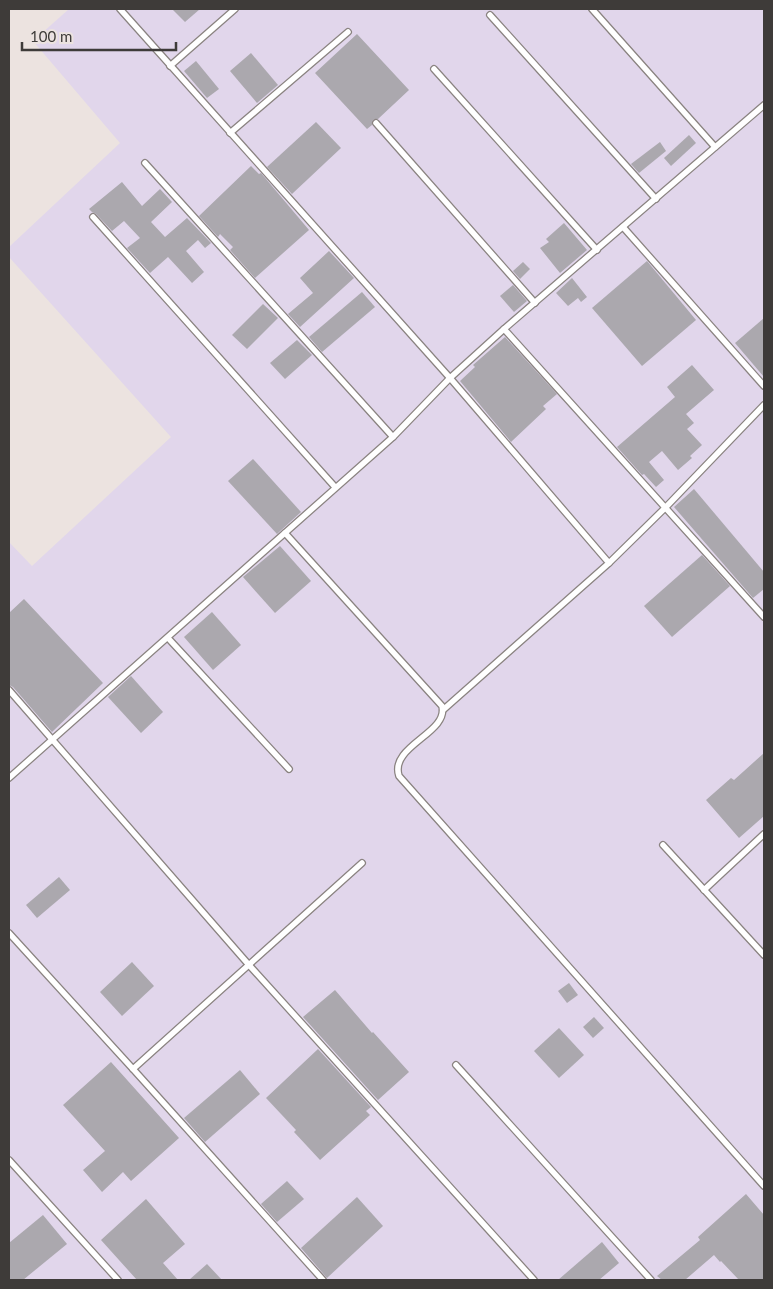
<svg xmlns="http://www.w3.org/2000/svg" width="773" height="1289" viewBox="0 0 773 1289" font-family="Lato,sans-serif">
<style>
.industrial{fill:#e1d6eb}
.building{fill:#aba8ae}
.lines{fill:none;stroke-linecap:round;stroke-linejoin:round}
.service-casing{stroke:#8a8380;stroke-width:8}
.service{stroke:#fff;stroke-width:5.5}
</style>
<rect width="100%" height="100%" fill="#ece3e0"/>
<path class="industrial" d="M69,9H764V1280H9V542L32,566L171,437L9,257V247L120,143L33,41Z"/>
<g class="building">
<path d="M172,9H200L185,22Z"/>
<path d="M357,34L409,90L378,119L373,120L372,125L367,129L315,73Z"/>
<path d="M251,53L278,85L257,103L230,71Z"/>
<path d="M196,61L219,89L207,98L184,71Z"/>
<path d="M316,122L341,148L292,194L267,167Z"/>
<path d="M689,135L696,143L671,166L664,158Z"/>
<path d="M660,142L666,151L639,173L631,164Z"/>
<path d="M251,166L259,174L261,173L309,230L255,278L230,250L233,247L220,234L218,237L199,216Z"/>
<path d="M122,182L142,206L160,189L172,202L151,222L165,237L187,218L211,243L205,248L198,240L186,251L204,272L192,283L168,257L150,273L127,248L140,238L124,221L112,231L96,214L92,212L89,209Z"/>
<path d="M564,223L587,250L560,273L540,248L549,242L546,239Z"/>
<path d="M329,251L354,278L300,327L288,314L313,293L300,278Z"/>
<path d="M647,261L696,320L642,366L592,308Z"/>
<path d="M523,262L530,269L520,279L513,271Z"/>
<path d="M572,278L587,297L581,302L578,298L568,306L556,293Z"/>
<path d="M513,285L527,301L514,312L500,296Z"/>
<path d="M362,292L375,307L322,352L309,337Z"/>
<path d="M263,304L278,318L247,349L232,335Z"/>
<path d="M764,318V377L735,343Z"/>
<path d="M505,337L557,394L543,406L546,409L511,442L460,381L475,367L473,365Z"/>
<path d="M297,340L312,355L285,379L270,363Z"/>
<path d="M692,365L714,390L686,414L694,423L687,429L702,445L690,456L692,458L678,470L662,451L649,462L664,480L656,487L644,474L642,475L617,447L675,397L667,387Z"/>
<path d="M253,459L301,512L277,534L228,481Z"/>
<path d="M694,489L764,572V589L753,598L674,507Z"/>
<path d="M280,546L311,581L275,613L243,577Z"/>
<path d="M702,555L730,586L672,637L644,606Z"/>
<path d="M24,599L103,683L52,732L13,687L9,685V613Z"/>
<path d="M212,612L241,645L213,670L184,637Z"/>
<path d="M131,676L163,712L141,733L108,697Z"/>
<path d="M764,753V816L739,838L706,800L731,778L734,780Z"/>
<path d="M59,877L70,890L37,918L26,905Z"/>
<path d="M132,962L154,986L122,1016L100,992Z"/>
<path d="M569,983L578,995L567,1003L558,991Z"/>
<path d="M335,990L372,1033L373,1032L409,1072L378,1100L303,1017Z"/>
<path d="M594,1017L604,1028L593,1038L583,1027Z"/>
<path d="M559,1028L584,1055L559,1078L534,1051Z"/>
<path d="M318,1049L371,1107L366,1111L370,1115L320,1160L294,1132L296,1130L266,1098Z"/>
<path d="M111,1062L179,1138L131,1181L123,1172L102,1192L83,1170L105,1151L63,1105Z"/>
<path d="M240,1070L260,1094L205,1142L184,1118Z"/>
<path d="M287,1181L304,1199L277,1222L261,1204Z"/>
<path d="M746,1194L764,1215V1280H739L721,1261L720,1262L714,1255L685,1280H662L657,1276L700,1240L698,1237Z"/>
<path d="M357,1197L383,1226L327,1278L301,1248Z"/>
<path d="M146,1199L185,1244L163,1263L178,1280H137L101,1240Z"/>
<path d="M43,1215L67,1244L23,1280H9V1243Z"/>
<path d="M602,1242L619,1263L599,1280H558Z"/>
<path d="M207,1264L222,1280H189Z"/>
</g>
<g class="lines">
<defs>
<g id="service">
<path d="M120,9L450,378L609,563L443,710"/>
<path d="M592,9L715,147"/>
<path d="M490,15L656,199"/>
<path d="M170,66L235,9"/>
<path d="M434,69L597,250"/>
<path d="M376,123L535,303"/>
<path d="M230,133L348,32"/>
<path d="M145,163L393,437"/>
<path d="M93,217L335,487"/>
<path d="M623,227L764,386"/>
<path d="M504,329L764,617"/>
<path d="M285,533L442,706C449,733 389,746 399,776L764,1186"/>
<path d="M609,563L666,507L764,405"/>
<path d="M168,638L289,769"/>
<path d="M9,690L249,965L534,1280"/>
<path d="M9,778L393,437L450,378L504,329L764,105"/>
<path d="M663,845L764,955"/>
<path d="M704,890L764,834"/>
<path d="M9,933L133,1069L323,1280"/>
<path d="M456,1065L651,1280"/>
<path d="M133,1069L362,863"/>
<path d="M9,1160L118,1280"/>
</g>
</defs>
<use href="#service" class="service-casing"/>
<use href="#service" class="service"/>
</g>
<rect width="773" height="1289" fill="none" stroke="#3e3b39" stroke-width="20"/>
<path d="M22 42v8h154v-8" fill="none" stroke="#3e3b39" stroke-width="2.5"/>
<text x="30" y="42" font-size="15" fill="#3e3b39" stroke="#ece3e0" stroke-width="4" paint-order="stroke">100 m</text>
</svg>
